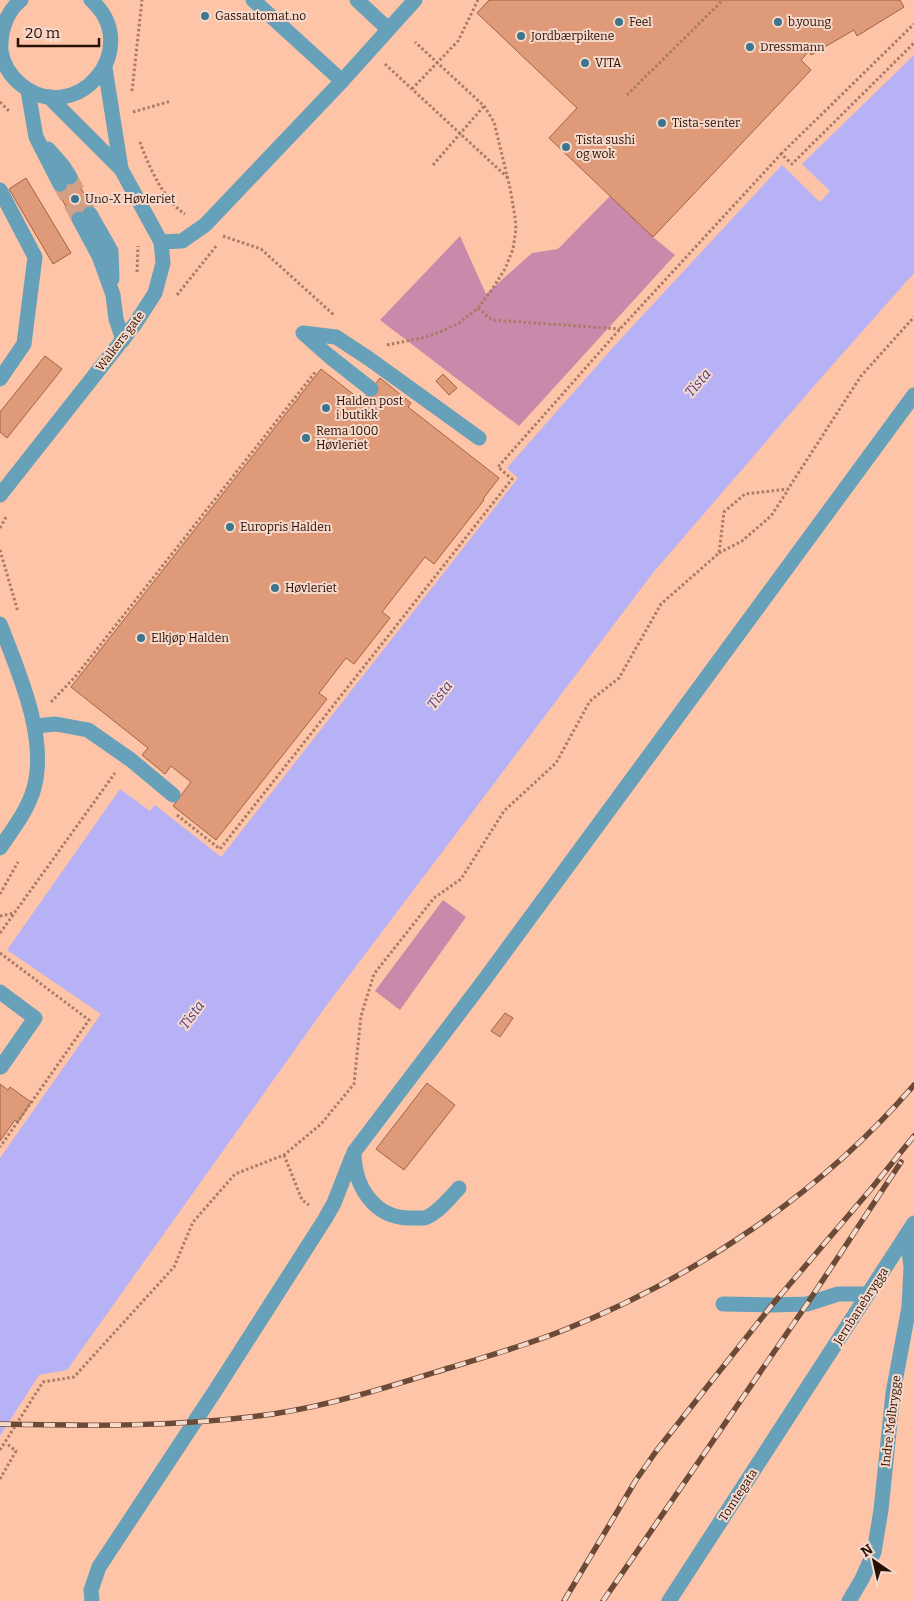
<svg xmlns="http://www.w3.org/2000/svg" width="914" height="1601" viewBox="0 0 914 1601" font-family="Bitter,serif">
<style>
.green{fill:#c989aa}
.water{fill:#b7b2f6}
.building{fill:#df9b79;stroke:#a26342}
.lines{fill:none;stroke-linecap:round;stroke-linejoin:round}
.minor-tunnel{stroke:#d3a087;stroke-width:15;stroke-dasharray:15 8;stroke-linecap:butt}
.path{stroke:#a87c66;stroke-width:3;stroke-dasharray:2.5 2.5;stroke-linecap:butt}
.minor{stroke:#67a0b9;stroke-width:15}
.rail-casing{stroke:#6d4a38;stroke-width:5.5}
.rail{stroke:#f6d9ca;stroke-width:4;stroke-dasharray:11;stroke-linecap:butt}
.poi-dot{fill:#3b768e;stroke:#f6d9ca;stroke-width:2}
.labels{text-anchor:middle;dominant-baseline:central;stroke-width:4;stroke-linejoin:round;paint-order:stroke}
.poi-label{font-size:12px;fill:#291004;stroke:#f6d9ca;text-anchor:start}
.street-label{font-size:12px;fill:#291004;stroke:#f6d9ca}
.water-label{font-size:14px;font-style:italic;fill:#4d408e;stroke:#f6d9ca}
</style>
<rect width="100%" height="100%" fill="#fdc4a8"/>
<g class="green">
<path d="M611,195L654,238L675,255L519,426L380,320L460,236L486,294L532,253L558,249Z"/>
<path d="M443,900L466,917L400,1010L375,991Z"/>
</g>
<path class="water" d="M914,55V273L820,379L652,574L326,1006L67,1370L39,1375L0,1436V1158L101,1014L7,950L120,789L150,811L155,805L221,857L518,478L507,468L617,343L782,165L820,202L830,191L802,164Z"/>
<g class="building">
<path d="M489,0H900L904,7L857,36L854,30L811,55L809,51L801,60L811,70L653,237L549,138L577,108L477,13Z"/>
<path d="M74,176L94,211L74,222L55,186Z"/>
<path d="M26,178L71,253L53,264L9,189Z"/>
<path d="M45,356L62,369L7,438L0,432V412Z"/>
<path d="M321,369L362,401L380,378L411,403L408,407L499,478L483,499L484,500L434,564L425,557L382,612L390,618L354,664L346,658L319,693L327,699L216,840L173,806L191,782L171,766L165,774L142,755L148,748L71,687Z"/>
<path d="M443,374L457,388L449,395L436,381Z"/>
<path d="M505,1013L513,1018L500,1037L491,1031Z"/>
<path d="M427,1083L455,1105L404,1170L376,1149Z"/>
<path d="M0,1084L8,1090L10,1087L31,1102L18,1122L15,1120L0,1141Z"/>
</g>
<g class="lines">
<g class="minor-tunnel">
<path d="M70,177L90,214"/>
<path d="M60,184L79,219"/>
</g>
<g class="path">
<path d="M385,64L507,177"/>
<path d="M412,89L458,41L478,0"/>
<path d="M132,91L142,0"/>
<path d="M627,95L723,0"/>
<path d="M0,102L9,111"/>
<path d="M133,112L171,101"/>
<path d="M140,142C148,165 164,201 185,214"/>
<path d="M781,154L914,24"/>
<path d="M433,165L484,106"/>
<path d="M223,236L261,249L334,315"/>
<path d="M137,272L138,246"/>
<path d="M177,295L217,245"/>
<path d="M478,308L492,320L620,329"/>
<path d="M387,345L422,338L440,332L459,323L478,308L491,291L505,269L513,249L516,229L515,217L510,188L494,122L484,106L415,42"/>
<path d="M0,528L7,515"/>
<path d="M0,550L18,612"/>
<path d="M719,553L742,541L771,516L788,490"/>
<path d="M51,702L75,677L316,371"/>
<path d="M177,815L220,849L512,479L498,467L620,329L781,154L792,164L914,43"/>
<path d="M0,894L18,862"/>
<path d="M0,916L14,913"/>
<path d="M0,933L115,773"/>
<path d="M0,953L89,1020L0,1147"/>
<path d="M284,1155L302,1200L309,1205"/>
<path d="M0,1450L43,1382L74,1377L174,1267L193,1222L235,1174L284,1155L321,1124L354,1084L361,1016L374,974L434,898L461,879L504,811L556,763L590,701L619,678L661,604L719,553L724,512L745,494L788,489L861,376L914,317"/>
<path d="M0,1479L16,1451L6,1443"/>
</g>
<g class="minor">
<path d="M21,0C6,12 0,32 1,51C3,63 10,75 19,83C74,131 146,49 91,0"/>
<path d="M253,0L342,81"/>
<path d="M357,0L388,29"/>
<path d="M105,68L121,169"/>
<path d="M28,91L36,137L60,184"/>
<path d="M48,149L63,166L70,177"/>
<path d="M0,190L35,257L24,344L0,379"/>
<path d="M90,214L111,251L112,279"/>
<path d="M79,219L99,256L113,295L116,319L123,340"/>
<path d="M161,242L182,241L205,225L342,81L415,0"/>
<path d="M371,389L329,356L303,333L336,337L368,358L479,438"/>
<path d="M0,495L135,324L155,293L163,263L161,242L121,169L49,97"/>
<path d="M0,624C18,671 48,737 34,788C28,810 13,829 0,848"/>
<path d="M35,726L56,724L88,730L131,760L173,795"/>
<path d="M0,992L35,1018L1,1067"/>
<path d="M459,1188C451,1197 436,1215 424,1218C420,1218 416,1218 412,1218C374,1219 354,1186 354,1152L482,983L914,395"/>
<path d="M723,1304L772,1305L807,1304L838,1294H868"/>
<path d="M92,1601L91,1590L99,1567L215,1391L325,1219L334,1203L352,1157"/>
<path d="M669,1601L914,1223"/>
<path d="M849,1601L862,1579L874,1552L881,1510L893,1393L909,1307L911,1267L907,1236"/>
</g>
<defs>
<g id="rail">
<path d="M0,1424C91,1426 183,1427 273,1414C333,1405 391,1386 449,1368C488,1356 527,1345 564,1330C696,1277 821,1193 914,1085"/>
<path d="M564,1601L636,1480L657,1450L772,1305L871,1189L914,1136"/>
<path d="M603,1601L807,1304L901,1162"/>
</g>
</defs>
<use href="#rail" class="rail-casing"/>
<use href="#rail" class="rail"/>
</g>
<g class="poi-dot">
<circle cx="205" cy="16" r="5"/>
<circle cx="619" cy="22" r="5"/>
<circle cx="778" cy="22" r="5"/>
<circle cx="521" cy="36" r="5"/>
<circle cx="750" cy="47" r="5"/>
<circle cx="585" cy="63" r="5"/>
<circle cx="662" cy="123" r="5"/>
<circle cx="566" cy="147" r="5"/>
<circle cx="75" cy="199" r="5"/>
<circle cx="326" cy="408" r="5"/>
<circle cx="306" cy="438" r="5"/>
<circle cx="230" cy="527" r="5"/>
<circle cx="275" cy="588" r="5"/>
<circle cx="141" cy="638" r="5"/>
</g>
<g class="labels">
<g class="poi-label">
<text x="215" y="16">Gassautomat.no</text>
<text x="629" y="22">Feel</text>
<text x="788" y="22">b.young</text>
<text x="531" y="36">Jordbærpikene</text>
<text x="760" y="47">Dressmann</text>
<text x="595" y="63">VITA</text>
<text x="672" y="123">Tista-senter</text>
<text x="576" y="140">Tista sushi<tspan x="576" dy="14">og wok</tspan></text>
<text x="85" y="199">Uno-X Høvleriet</text>
<text x="336" y="401">Halden post<tspan x="336" dy="14">i butikk</tspan></text>
<text x="316" y="431">Rema 1000<tspan x="316" dy="14">Høvleriet</tspan></text>
<text x="240" y="527">Europris Halden</text>
<text x="285" y="588">Høvleriet</text>
<text x="151" y="638">Elkjøp Halden</text>
</g>
<g class="street-label">
<text transform="translate(120 341) rotate(-53)">Walkers gate</text>
<text transform="translate(861 1306) rotate(-57)">Jernbanebrygga</text>
<text transform="translate(891 1421) rotate(-83)">Indre Mølbrygge</text>
<text transform="translate(738 1495) rotate(-57)">Tomtegata</text>
</g>
<g class="water-label">
<text transform="translate(698 383) rotate(-49)">Tista</text>
<text transform="translate(440 695) rotate(-52)">Tista</text>
<text transform="translate(192 1015) rotate(-53)">Tista</text>
</g>
</g>
<g transform="translate(874 1561) rotate(326)" stroke="#f6d9ca" stroke-width="4" paint-order="stroke">
<path d="M0-4L9 19L0 12L-9 19Z" fill="#291004"/>
<text y="-8" font-size="14" font-weight="bold" text-anchor="middle" fill="#291004">N</text>
</g>
<path d="M18 38v8h81v-8" fill="none" stroke="#291004" stroke-width="2.5"/>
<text x="25" y="38" font-size="15" fill="#291004" stroke="#f6d9ca" stroke-width="4" paint-order="stroke">20 m</text>
</svg>
